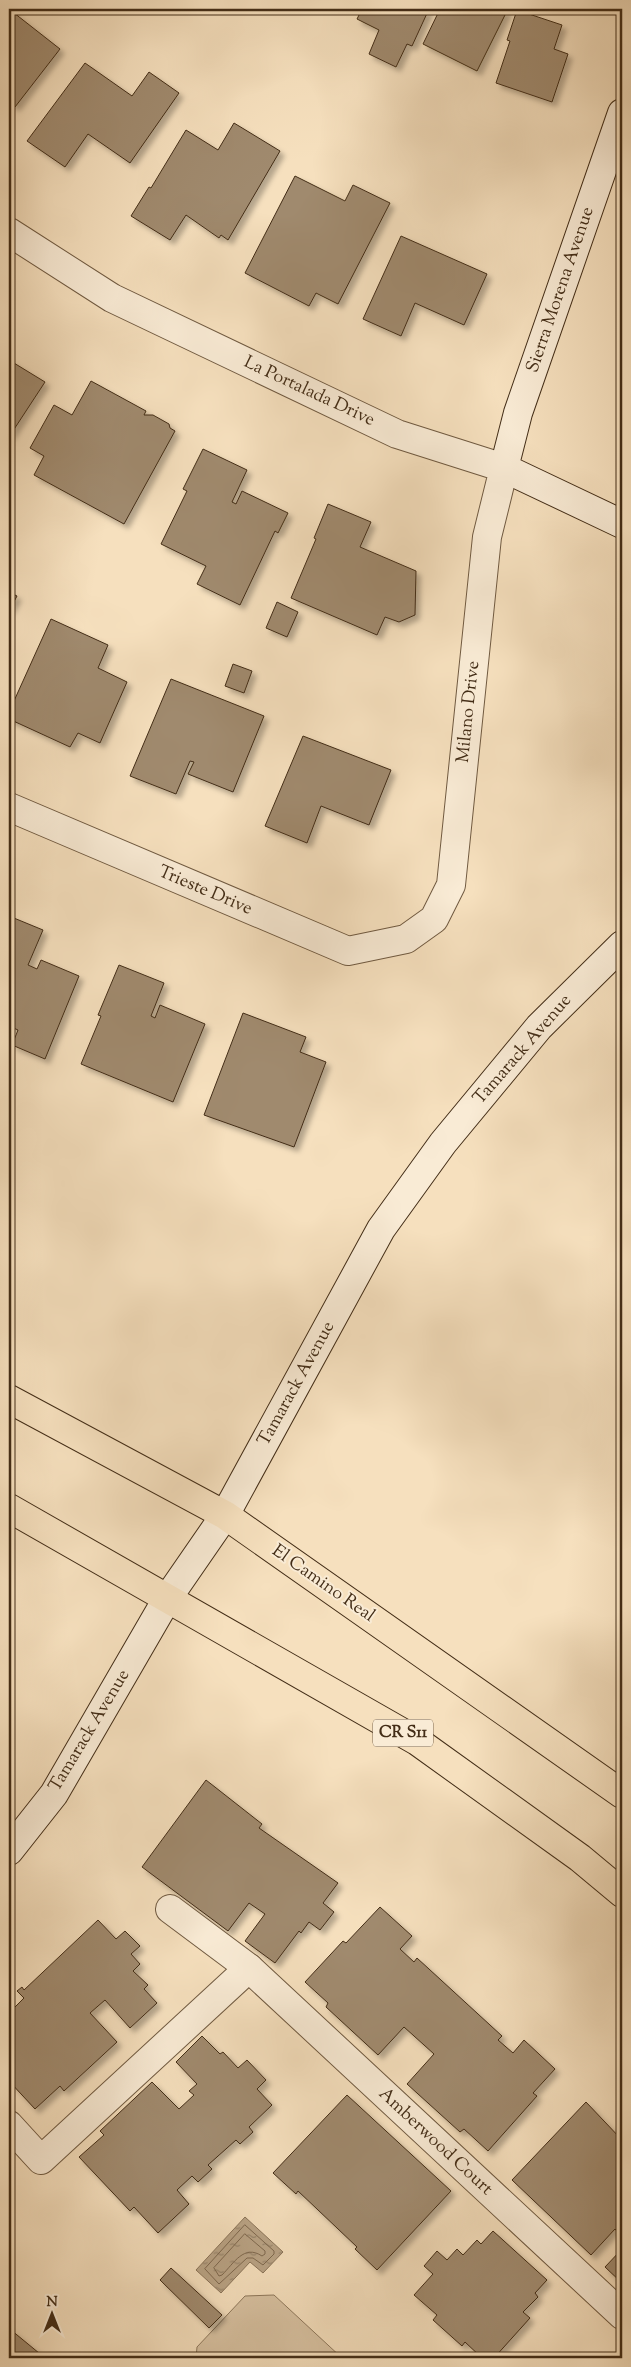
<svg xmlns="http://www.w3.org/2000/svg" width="631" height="2367" viewBox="0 0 631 2367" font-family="'Sorts Mill Goudy',serif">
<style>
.park{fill:#d8c2a2;stroke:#8e785c}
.water{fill:url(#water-ripples);stroke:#8a7459}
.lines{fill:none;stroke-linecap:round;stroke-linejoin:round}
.shore{stroke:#7e684e;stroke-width:1}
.building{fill:#a08a6e;stroke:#432d17;filter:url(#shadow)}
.street-casing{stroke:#705a41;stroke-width:30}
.secondary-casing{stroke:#432d17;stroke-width:30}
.primary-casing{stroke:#432d17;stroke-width:30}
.street{stroke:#f9ebd5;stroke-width:28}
.secondary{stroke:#f9ebd5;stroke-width:28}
.primary{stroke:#f6e0be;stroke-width:28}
.labels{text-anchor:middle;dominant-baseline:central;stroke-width:4;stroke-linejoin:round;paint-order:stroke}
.shield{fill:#f9ebd5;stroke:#7a6650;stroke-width:1}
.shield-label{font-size:16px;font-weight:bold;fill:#432d17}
.street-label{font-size:18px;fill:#432d17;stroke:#f9ebd5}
</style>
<defs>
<pattern id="water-ripples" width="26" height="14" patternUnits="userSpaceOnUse" patternTransform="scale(1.25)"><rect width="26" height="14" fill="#b9a385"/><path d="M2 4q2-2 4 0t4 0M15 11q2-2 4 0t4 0" fill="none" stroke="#98856c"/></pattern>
<filter id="shadow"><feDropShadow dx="4.5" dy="4.5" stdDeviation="2.5" flood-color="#0004"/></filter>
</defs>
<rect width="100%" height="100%" fill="#f6e0be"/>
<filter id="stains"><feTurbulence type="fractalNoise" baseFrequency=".004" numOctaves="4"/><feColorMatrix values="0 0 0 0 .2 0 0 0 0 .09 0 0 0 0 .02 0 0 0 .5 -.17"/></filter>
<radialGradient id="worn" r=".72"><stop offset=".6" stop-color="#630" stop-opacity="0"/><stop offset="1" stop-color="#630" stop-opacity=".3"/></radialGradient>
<path class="park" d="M274,2295L342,2358H196L197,2347L245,2296Z"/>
<path class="water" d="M245,2217L283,2252L263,2273L250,2262L221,2293L196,2270Z"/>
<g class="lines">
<g class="shore">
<path d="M245,2225L274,2251V2254L263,2265L253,2258H247L219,2284L205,2269Z"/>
<path d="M245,2234L265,2251V2254L262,2256C244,2244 234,2263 222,2275L219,2276L214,2268Z"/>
</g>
</g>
<g class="building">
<path d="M9,9L60,49L15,107L9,102Z"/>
<path d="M362,9H429L412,46L407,44L396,67L369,54L379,30L357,19Z"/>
<path d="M440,9H508L477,71L423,44Z"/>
<path d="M517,10L562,25L554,49L568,54L552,102L496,83L510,41L507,40Z"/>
<path d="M85,63L132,96L149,72L179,93L130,163L88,134L65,167L27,141Z"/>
<path d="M234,123L280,151L228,240L221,235L219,238L186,215L170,240L131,216L149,187L151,188L186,130L218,150Z"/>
<path d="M295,176L345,201L353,185L390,203L338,304L316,293L309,306L245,273Z"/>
<path d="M401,236L487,274L464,325L415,303L401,336L363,319Z"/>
<path d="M9,360L45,382L9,437Z"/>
<path d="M91,381L146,411L144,415H153L169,424L170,428L175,431L124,524L34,475L44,456L30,448L54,405L72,415Z"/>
<path d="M203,449L247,470L232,502L236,504L242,491L288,513L278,533L275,531L240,605L197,584L206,566L161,544L187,491L183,489Z"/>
<path d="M328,504L371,522L360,547L416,571L415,615L399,622L385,617L377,635L291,598L316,539L314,538Z"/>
<path d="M9,592L17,596L9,611Z"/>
<path d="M277,602L298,612L287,637L266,628Z"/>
<path d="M51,619L108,645L98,668L127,682L100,743L78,733L70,747L9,719V712Z"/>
<path d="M233,664L252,671L244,693L225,686Z"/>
<path d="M171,679L264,716L233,792L188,774L194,762L190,761L176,794L130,776Z"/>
<path d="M303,736L391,770L369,825L321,806L307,843L265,826Z"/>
<path d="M9,916L43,930L28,965L37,969L41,960L79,976L45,1059L12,1045L18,1030L9,1026Z"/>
<path d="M119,965L164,983L151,1016L155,1018L160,1005L205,1024L173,1102L81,1064L101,1016L98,1015Z"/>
<path d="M243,1013L306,1037L300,1052L326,1062L294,1147L204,1115Z"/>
<path d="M206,1780L262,1824L259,1828L338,1883L323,1903L334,1912L320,1930L309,1922L301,1933L299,1931L275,1963L245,1941L265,1914L249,1903L228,1931L142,1867Z"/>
<path d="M380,1907L412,1936L400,1949L414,1962L417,1958L502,2036L498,2040L513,2053L524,2040L555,2069L533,2093L537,2096L488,2151L464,2129L460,2132L407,2084L434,2054L404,2027L378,2055L326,2007L328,2003L305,1982L343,1941L346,1943Z"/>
<path d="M98,1920L116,1939L125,1931L140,1946L131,1954L140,1964L133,1971L148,1985L144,1989L157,2003L130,2028L105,2000L90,2013L117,2042L64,2091L60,2086L35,2109L9,2081V2009L11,2011L24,1998L17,1991L22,1987L24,1990Z"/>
<path d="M202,2036L220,2054L223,2052L238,2068L247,2060L266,2080L257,2089L272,2105L249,2127L253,2132L240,2144L236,2140L208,2165L212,2169L198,2182L192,2176L177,2190L189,2204L158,2233L134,2207L130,2211L79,2157L104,2135L100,2131L152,2082L179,2109L194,2095L189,2091L197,2084L176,2062Z"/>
<path d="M347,2095L451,2191L377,2270L355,2249L357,2247L298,2191L296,2194L273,2173Z"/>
<path d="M586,2102L622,2140V2237L615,2229L591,2255L512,2180Z"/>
<path d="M493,2231L547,2280L535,2293L538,2297L523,2312L530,2318L494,2358H482L465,2342L462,2346L433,2320L437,2315L414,2295L433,2274L424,2266L437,2251L447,2260L457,2249L463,2255L477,2240L481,2244Z"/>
<path d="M622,2249V2283L605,2267Z"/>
<path d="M171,2268L222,2315L209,2328L160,2280Z"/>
<path d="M11,2330L45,2358H9V2332Z"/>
<path d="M562,2353L567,2358H556Z"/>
</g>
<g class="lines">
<defs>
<g id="street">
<path d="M9,232L112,298L397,434L504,468L487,537L451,885L434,919L406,939L348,951L9,807"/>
<path d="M170,1909L249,1968L622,2315"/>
<path d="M9,2125L41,2160L249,1968"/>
</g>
<g id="secondary">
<path d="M622,113L518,413L504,468L622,524"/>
<path d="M9,1851L54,1794L167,1599L225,1515L381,1229L443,1143L539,1027L622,945"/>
</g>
<g id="primary">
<path d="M9,1399L225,1515L622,1794"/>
<path d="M9,1508L417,1741L580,1858L622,1893"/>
</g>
</defs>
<use href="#street" class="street-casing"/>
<use href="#secondary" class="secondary-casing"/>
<use href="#primary" class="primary-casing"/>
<use href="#street" class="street"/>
<use href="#secondary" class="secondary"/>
<use href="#primary" class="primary"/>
</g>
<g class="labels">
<rect class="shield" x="373" y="1719.5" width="60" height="27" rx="4"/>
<g class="shield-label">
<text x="403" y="1733">CR S11</text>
</g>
<g class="street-label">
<text transform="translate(561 290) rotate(-71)">Sierra Morena Avenue</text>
<text transform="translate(309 392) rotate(25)">La Portalada Drive</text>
<text transform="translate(469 712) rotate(-84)">Milano Drive</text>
<text transform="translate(205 891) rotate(23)">Trieste Drive</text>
<text transform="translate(523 1050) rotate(-49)">Tamarack Avenue</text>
<text transform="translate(297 1384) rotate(-61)">Tamarack Avenue</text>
<text transform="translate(323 1584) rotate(35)">El Camino Real</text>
<text transform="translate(90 1731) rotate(-59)">Tamarack Avenue</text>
<text transform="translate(435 2142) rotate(43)">Amberwood Court</text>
</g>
</g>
<rect width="631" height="2367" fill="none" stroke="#f6e0be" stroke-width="30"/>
<rect x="10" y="10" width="611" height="2347" fill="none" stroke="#432d17" stroke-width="2.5"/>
<rect x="15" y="15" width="601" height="2337" fill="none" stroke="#432d17"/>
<g transform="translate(52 2314)" stroke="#f9ebd5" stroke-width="4" paint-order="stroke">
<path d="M0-4L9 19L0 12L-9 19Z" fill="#432d17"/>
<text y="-8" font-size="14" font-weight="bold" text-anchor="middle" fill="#432d17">N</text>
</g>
<rect width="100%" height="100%" filter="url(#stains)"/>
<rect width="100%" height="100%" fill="url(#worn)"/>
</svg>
